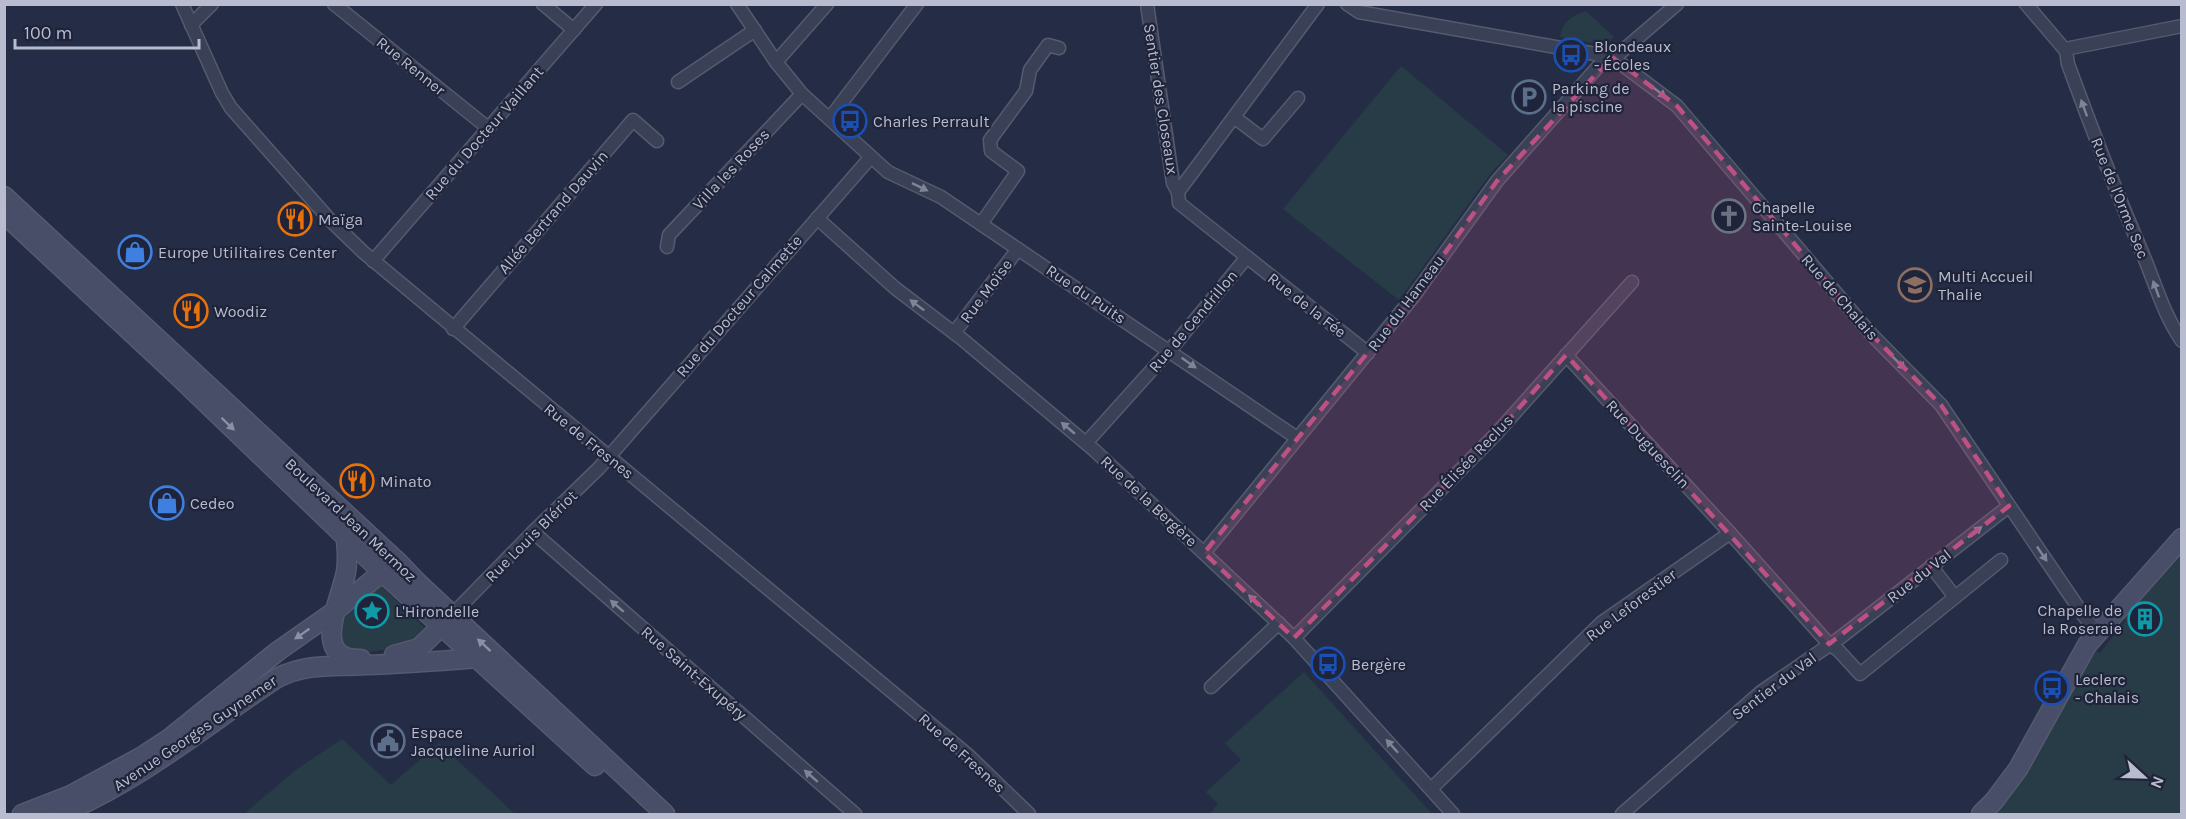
<svg xmlns="http://www.w3.org/2000/svg" width="2186" height="819" viewBox="0 0 2186 819" font-family="Karla,sans-serif">
<style>
.green{fill:#273c46}
.lines{fill:none;stroke-linecap:round;stroke-linejoin:round}
.street-casing{stroke:#565a6f;stroke-width:15}
.secondary-casing{stroke:#565a6f;stroke-width:21}
.street{stroke:#3a4055;stroke-width:12}
.secondary{stroke:#484d68;stroke-width:18}
.oneway{fill:#7f8498}
.oneway2{fill:#8b90a5}
.marked{fill:#be5183;fill-opacity:0.2;stroke:#be5183;stroke-width:4.5;stroke-dasharray:12 8;stroke-linejoin:round}
.labels{text-anchor:middle;dominant-baseline:central;stroke-width:4.5;stroke-linejoin:round;paint-order:stroke}
.poi-label{font-size:16px;fill:#b8bcce;stroke:#1f243a;text-anchor:start}
.street-label{font-size:16px;fill:#b8bcce;stroke:#1f243a}
</style>
<rect width="100%" height="100%" fill="#252d46"/>
<g class="green">
<path d="M1586,11L1614,37L1606,45L1560,37C1563,21 1572,16 1586,11Z"/>
<path d="M1401,66L1508,155L1491,173L1399,300L1283,209Z"/>
<path d="M2181,552V814H1991L2023,777L2081,672L2095,651L2100,653L2126,620L2123,617Z"/>
<path d="M375,587H382L427,630L413,645L357,654L340,644L338,626L348,609Z"/>
<path d="M1304,672L1432,814H1210L1218,804L1206,792L1241,760L1225,743Z"/>
<path d="M342,739L391,785L439,743L515,814H244L297,769Z"/>
</g>
<g class="lines">
<defs>
<g id="street">
<path d="M182,4L222,93L231,108L330,220L363,252L968,755L1029,814"/>
<path d="M334,4L488,128"/>
<path d="M543,4L574,30"/>
<path d="M737,4L776,62L802,94L888,172L941,197L1297,438"/>
<path d="M1147,4L1173,183L1178,192"/>
<path d="M1347,4L1359,12L1612,57L1677,106L1872,335L1941,405L2084,616L2097,633"/>
<path d="M2026,4L2066,51"/>
<path d="M191,25L212,4"/>
<path d="M2066,51L2068,64C2092,130 2117,194 2144,257C2156,286 2164,315 2182,341"/>
<path d="M2066,51L2070,48L2182,26"/>
<path d="M776,62L827,4"/>
<path d="M678,82L755,30"/>
<path d="M1234,117L1263,139L1298,98"/>
<path d="M830,118L917,4"/>
<path d="M817,218L895,288L962,339L1094,450L1125,479L1294,638L1453,814"/>
<path d="M981,224L1018,171L991,151L990,140L1026,91L1030,70L1048,45L1059,48"/>
<path d="M667,247L669,235L802,94"/>
<path d="M1247,257L1368,353"/>
<path d="M373,261L596,4"/>
<path d="M453,329L633,120L657,141"/>
<path d="M954,333L1018,249"/>
<path d="M1566,355L1730,533"/>
<path d="M1086,443L1176,343L1247,257L1179,203L1178,192L1318,4"/>
<path d="M533,532L855,814"/>
<path d="M1204,553L1413,297L1497,181L1603,61L1620,53L1677,4"/>
<path d="M1931,566L1955,597"/>
<path d="M452,615L533,532L599,468L870,158"/>
<path d="M1294,638L1495,435L1632,282"/>
<path d="M1211,687L1279,623"/>
<path d="M1431,789L1601,623L1730,533L1829,644L1838,650L1860,674L2001,560"/>
<path d="M1622,814L1761,692L1841,637L2009,506"/>
</g>
<g id="secondary">
<path d="M4,196L399,563L416,581L665,814"/>
<path d="M4,214L177,375L383,573L595,766"/>
<path d="M346,539C347,550 348,561 346,572C341,599 309,661 361,659"/>
<path d="M394,655L419,648L449,619"/>
<path d="M22,814L71,795L141,757L170,738L278,651L335,611L375,578L393,570"/>
<path d="M60,814C139,782 206,725 277,678C308,663 332,667 365,665C402,664 440,661 477,658"/>
<path d="M1981,814L1994,801L2018,769L2087,645L2182,538"/>
</g>
</defs>
<use href="#street" class="street-casing"/>
<use href="#secondary" class="secondary-casing"/>
<use href="#street" class="street"/>
<use href="#secondary" class="secondary"/>
</g>
<defs><path id="oneway-solid" d="M-6-.8H1V-3.2L6.5 0L1 3.2V.8H-6Z" transform="scale(1.5)"/></defs>
<g class="oneway">
<use href="#oneway-solid" transform="translate(1659 92) rotate(38)"/>
<use href="#oneway-solid" transform="translate(2084 108) rotate(-110)"/>
<use href="#oneway-solid" transform="translate(920 187) rotate(26)"/>
<use href="#oneway-solid" transform="translate(2156 289) rotate(-110)"/>
<use href="#oneway-solid" transform="translate(917 305) rotate(-143)"/>
<use href="#oneway-solid" transform="translate(1189 363) rotate(35)"/>
<use href="#oneway-solid" transform="translate(1899 363) rotate(45)"/>
<use href="#oneway-solid" transform="translate(1068 428) rotate(-140)"/>
<use href="#oneway-solid" transform="translate(1975 532) rotate(-38)"/>
<use href="#oneway-solid" transform="translate(2042 554) rotate(56)"/>
<use href="#oneway-solid" transform="translate(1255 601) rotate(-137)"/>
<use href="#oneway-solid" transform="translate(617 606) rotate(-139)"/>
<use href="#oneway-solid" transform="translate(1392 746) rotate(-132)"/>
<use href="#oneway-solid" transform="translate(811 776) rotate(-139)"/>
</g>
<g class="oneway2">
<use href="#oneway-solid" transform="translate(228 424) rotate(44)"/>
<use href="#oneway-solid" transform="translate(302 634) rotate(145)"/>
<use href="#oneway-solid" transform="translate(484 645) rotate(-137)"/>
</g>
<path class="marked" d="M1612,57L1677,106L1872,335L1941,405L2009,506L1829,644L1566,355L1495,435L1294,638L1204,553L1413,297L1497,181Z"/>
<defs>
<symbol id="bus-ring" viewBox="-11 -11 22 22"><circle r="9.5" fill="#1f243a" stroke="#1a4fb4" stroke-width="1.5"/><path d="M-5-6H5V4H4V6H2V4H-2V6H-4V4H-5ZM-3.5-4V0h7V-4ZM-3.5 1.2v1.5H-2V1.2ZM2 1.2v1.5H3.5V1.2Z" fill="#1a4fb4"/></symbol>
<symbol id="parking-ring" viewBox="-11 -11 22 22"><circle r="9.5" fill="#1f243a" stroke="#5c6f8a" stroke-width="1.5"/><path d="M-3.5-5.5H1a3.5 3.5 0 0 1 0 7H-1V5.5H-3.5ZM-1-3.4V-.6H.8a1.4 1.4 0 0 0 0-2.8Z" fill="#5c6f8a"/></symbol>
<symbol id="church-ring" viewBox="-11 -11 22 22"><circle r="9.5" fill="#1f243a" stroke="#6b7280" stroke-width="1.5"/><path d="M-1.2-6h2.4v3.5h3.3v2.4h-3.3V6h-2.4V-.1h-3.3v-2.4h3.3Z" fill="#6b7280"/></symbol>
<symbol id="restaurant-ring" viewBox="-11 -11 22 22"><circle r="9.5" fill="#1f243a" stroke="#e8710a" stroke-width="1.5"/><path d="M-5-6h1v4h1v-4h1v4h1v-4h1v5L-1.5 .5V6h-2V.5L-5-1ZM5-6V6H3V1.5H1.5Q1.5-4 5-6Z" fill="#e8710a"/></symbol>
<symbol id="shop-ring" viewBox="-11 -11 22 22"><circle r="9.5" fill="#1f243a" stroke="#3f7fe0" stroke-width="1.5"/><path d="M-5-2.5h2.3a2.7 3.5 0 0 1 5.4 0H5L5.5 6h-11ZM-1.5-2.5h3a1.5 2.3 0 0 0-3 0Z" fill="#3f7fe0"/></symbol>
<symbol id="school-ring" viewBox="-11 -11 22 22"><circle r="9.5" fill="#1f243a" stroke="#8d6e63" stroke-width="1.5"/><path d="M0-5L7-2L0 1L-7-2ZM-4 1L0 2.5L4 1V4Q0 6-4 4Z" fill="#8d6e63"/></symbol>
<symbol id="sight-ring" viewBox="-11 -11 22 22"><circle r="9.5" fill="#1f243a" stroke="#0f9aa8" stroke-width="1.5"/><path d="M0-6L1.8-2.2L6-1.7L2.9 1.2L3.7 5.4L0 3.3L-3.7 5.4L-2.9 1.2L-6-1.7L-1.8-2.2Z" fill="#0f9aa8"/></symbol>
<symbol id="building-ring" viewBox="-11 -11 22 22"><circle r="9.5" fill="#1f243a" stroke="#0f9aa8" stroke-width="1.5"/><path d="M-4-6H4V6H1V3H-1V6H-4ZM-2.5-4.3h1.7v1.8h-1.7ZM.8-4.3h1.7v1.8H.8ZM-2.5-1h1.7V.8h-1.7ZM.8-1h1.7V.8H.8Z" fill="#0f9aa8"/></symbol>
<symbol id="civic-ring" viewBox="-11 -11 22 22"><circle r="9.5" fill="#1f243a" stroke="#5c6f8a" stroke-width="1.5"/><path d="M-.6-6.5H3V-4.5H.6V-3L4-1V1h2V6H-6V1h2V-1L-.6-3ZM-1.2 2.5V6h2.4V2.5Z" fill="#5c6f8a"/></symbol>
</defs>
<g fill-rule="evenodd">
<use href="#bus-ring" x="1552" y="36" width="38" height="38"/>
<use href="#parking-ring" x="1510" y="78" width="38" height="38"/>
<use href="#bus-ring" x="831" y="102" width="38" height="38"/>
<use href="#church-ring" x="1710" y="197" width="38" height="38"/>
<use href="#restaurant-ring" x="276" y="200" width="38" height="38"/>
<use href="#shop-ring" x="116" y="233" width="38" height="38"/>
<use href="#school-ring" x="1896" y="266" width="38" height="38"/>
<use href="#restaurant-ring" x="172" y="292" width="38" height="38"/>
<use href="#restaurant-ring" x="338" y="462" width="38" height="38"/>
<use href="#shop-ring" x="148" y="484" width="38" height="38"/>
<use href="#sight-ring" x="353" y="592" width="38" height="38"/>
<use href="#building-ring" x="2126" y="600" width="38" height="38"/>
<use href="#bus-ring" x="1309" y="645" width="38" height="38"/>
<use href="#bus-ring" x="2033" y="669" width="38" height="38"/>
<use href="#civic-ring" x="369" y="722" width="38" height="38"/>
</g>
<g class="labels">
<g class="poi-label">
<text x="1594" y="46">Blondeaux<tspan x="1594" dy="18">- Écoles</tspan></text>
<text x="1552" y="88">Parking de<tspan x="1552" dy="18">la piscine</tspan></text>
<text x="873" y="121">Charles Perrault</text>
<text x="1752" y="207">Chapelle<tspan x="1752" dy="18">Sainte-Louise</tspan></text>
<text x="318" y="219">Maïga</text>
<text x="158" y="252">Europe Utilitaires Center</text>
<text x="1938" y="276">Multi Accueil<tspan x="1938" dy="18">Thalie</tspan></text>
<text x="214" y="311">Woodiz</text>
<text x="380" y="481">Minato</text>
<text x="190" y="503">Cedeo</text>
<text x="2122" y="610" text-anchor="end">Chapelle de<tspan x="2122" dy="18">la Roseraie</tspan></text>
<text x="395" y="611">L'Hirondelle</text>
<text x="1351" y="664">Bergère</text>
<text x="2075" y="679">Leclerc<tspan x="2075" dy="18">- Chalais</tspan></text>
<text x="411" y="732">Espace<tspan x="411" dy="18">Jacqueline Auriol</tspan></text>
</g>
<g class="street-label">
<text transform="translate(411 66) rotate(39)">Rue Renner</text>
<text transform="translate(1161 99) rotate(81)">Sentier des Closeaux</text>
<text transform="translate(484 133) rotate(-49)">Rue du Docteur Vaillant</text>
<text transform="translate(731 169) rotate(-47)">Villa les Roses</text>
<text transform="translate(2120 198) rotate(68)">Rue de l'Orme Sec</text>
<text transform="translate(553 212) rotate(-49)">Allée Bertrand Dauvin</text>
<text transform="translate(986 291) rotate(-53)">Rue Moïse</text>
<text transform="translate(1086 294) rotate(34)">Rue du Puits</text>
<text transform="translate(1840 297) rotate(49)">Rue de Chalais</text>
<text transform="translate(1406 303) rotate(-53)">Rue du Hameau</text>
<text transform="translate(1307 305) rotate(38)">Rue de la Fée</text>
<text transform="translate(739 306) rotate(-49)">Rue du Docteur Calmette</text>
<text transform="translate(1193 321) rotate(-50)">Rue de Cendrillon</text>
<text transform="translate(589 441) rotate(39)">Rue de Fresnes</text>
<text transform="translate(1648 444) rotate(47)">Rue Duguesclin</text>
<text transform="translate(1466 463) rotate(-46)">Rue Élisée Reclus</text>
<text transform="translate(1149 501) rotate(43)">Rue de la Bergère</text>
<text transform="translate(351 520) rotate(43)">Boulevard Jean Mermoz</text>
<text transform="translate(531 536) rotate(-45)">Rue Louis Blériot</text>
<text transform="translate(1919 576) rotate(-38)">Rue du Val</text>
<text transform="translate(1631 605) rotate(-37)">Rue Leforestier</text>
<text transform="translate(694 673) rotate(41)">Rue Saint-Exupéry</text>
<text transform="translate(1774 686) rotate(-37)">Sentier du Val</text>
<text transform="translate(195 733) rotate(-34)">Avenue Georges Guynemer</text>
<text transform="translate(962 753) rotate(42)">Rue de Fresnes</text>
</g>
</g>
<rect width="2186" height="819" fill="none" stroke="#b8bcce" stroke-width="12"/>
<g transform="translate(2144 777) rotate(112)" stroke="#1f243a" stroke-width="4.5" paint-order="stroke">
<path d="M0-4.5L10 22L0 15L-10 22Z" fill="#b8bcce"/>
<text y="-9" font-size="16" font-weight="bold" text-anchor="middle" fill="#b8bcce">N</text>
</g>
<path d="M15 39v9h184v-9" fill="none" stroke="#b8bcce" stroke-width="3"/>
<text x="24" y="39" font-size="18" fill="#b8bcce" stroke="#1f243a" stroke-width="4.5" paint-order="stroke">100 m</text>
</svg>
